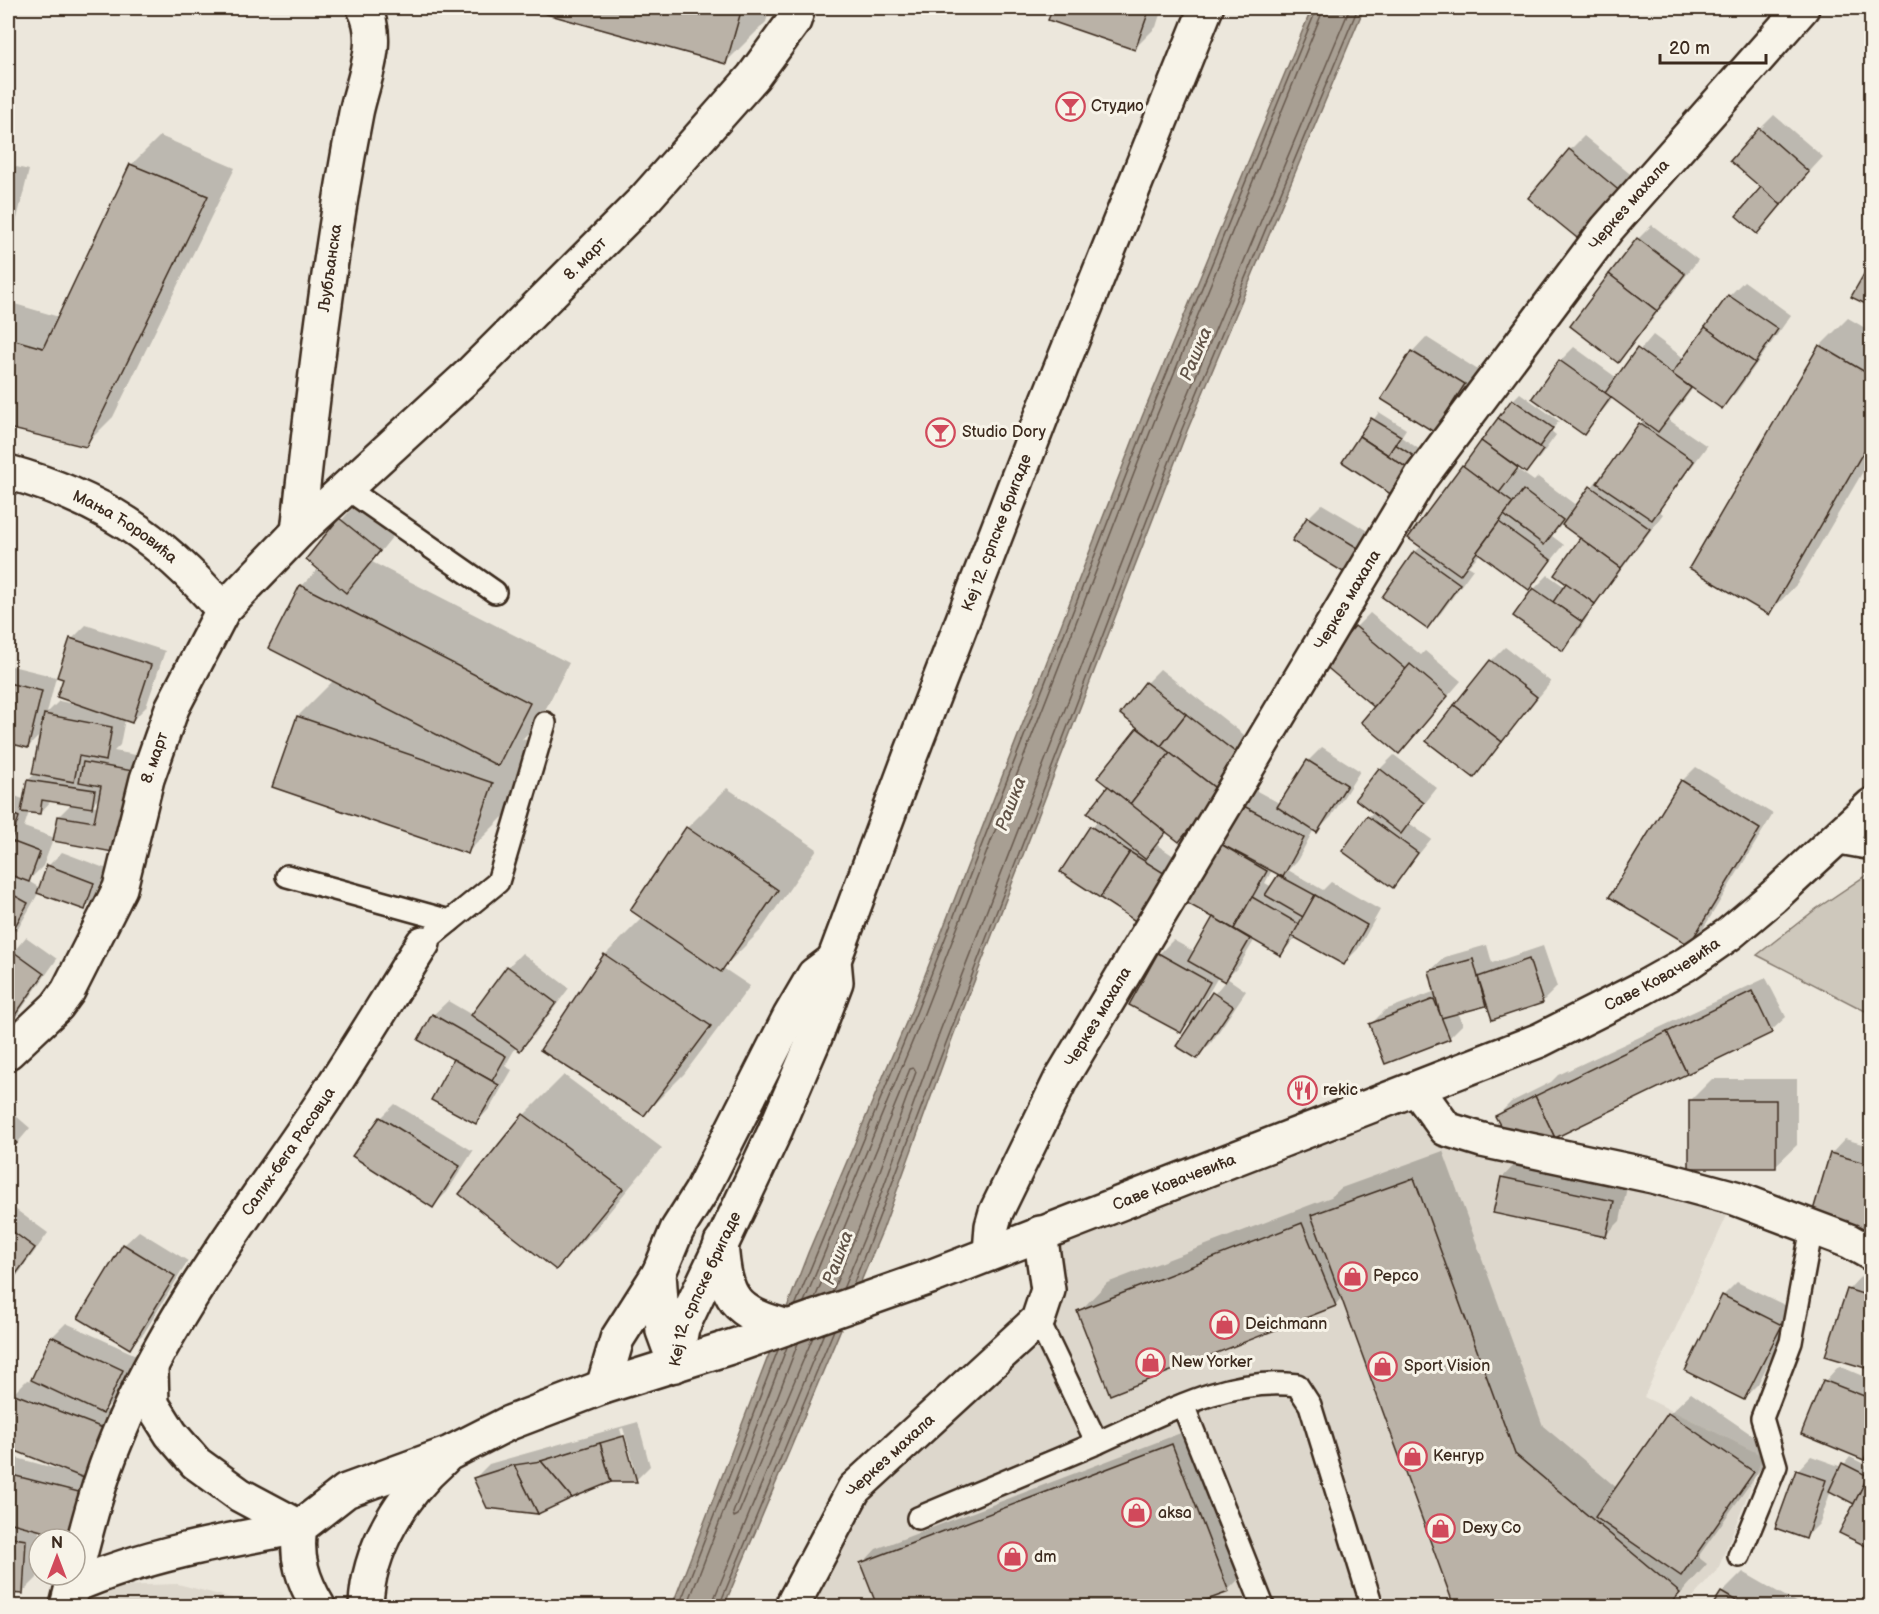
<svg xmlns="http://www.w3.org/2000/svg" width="1879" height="1614" viewBox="0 0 1879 1614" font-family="'Balsamiq Sans',sans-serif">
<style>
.built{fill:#ddd7cc}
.green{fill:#cec8bc;stroke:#84796d;stroke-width:1.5}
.water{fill:#a89f93;stroke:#7c7064;stroke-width:1.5}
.shadow{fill:#0003;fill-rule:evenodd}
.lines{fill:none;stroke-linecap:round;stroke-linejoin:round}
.shore{stroke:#67594d;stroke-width:1.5}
.building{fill:#bab2a7;stroke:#3b2a1e;stroke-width:1.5}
.lane-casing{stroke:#3b2a1e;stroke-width:26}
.street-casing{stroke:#3b2a1e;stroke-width:38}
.secondary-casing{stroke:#3b2a1e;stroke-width:38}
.primary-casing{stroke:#3b2a1e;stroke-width:38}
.lane{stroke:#f7f3e8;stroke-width:21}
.street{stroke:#f7f3e8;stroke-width:33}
.secondary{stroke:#f7f3e8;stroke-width:33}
.primary{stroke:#f7f3e8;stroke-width:33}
.labels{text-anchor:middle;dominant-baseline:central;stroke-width:6;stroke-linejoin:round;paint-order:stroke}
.poi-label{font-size:16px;fill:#3b2a1e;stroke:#f7f3e8;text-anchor:start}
.street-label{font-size:16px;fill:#3b2a1e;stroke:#f7f3e8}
.water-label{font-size:18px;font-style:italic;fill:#615347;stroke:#f7f3e8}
</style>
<rect width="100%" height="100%" fill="#ece7dc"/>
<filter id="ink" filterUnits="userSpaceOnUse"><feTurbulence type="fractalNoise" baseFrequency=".0167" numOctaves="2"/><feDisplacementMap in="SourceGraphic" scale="12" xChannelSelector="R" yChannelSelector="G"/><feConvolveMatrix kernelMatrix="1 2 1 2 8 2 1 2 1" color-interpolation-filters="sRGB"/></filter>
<g filter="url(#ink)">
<g class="built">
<path d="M1417,1089L1446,1129L1735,1198L1644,1397L1763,1456L1718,1569L1685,1606H792L854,1489L1038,1320L1040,1233Z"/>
<path d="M178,1584L231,1598L248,1606H89L117,1586Z"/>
</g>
<path class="green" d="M1871,872V1014L1757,955L1816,909Z"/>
<path class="water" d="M1312,8H1364L1187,431L953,1036L883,1229L724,1606H672L808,1253L911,1011L1142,417Z"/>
<g class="shadow">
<path d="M531,8H770L766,22L726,62Z"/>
<path d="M1054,8H1162L1156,27L1134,49L1050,19Z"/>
<path d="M1774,115L1823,157L1787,196L1763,187L1760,129Z"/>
<path d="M160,136L235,168L113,417L85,445L8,426V302L59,317L131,165Z"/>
<path d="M1584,136L1635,178L1596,226L1570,150Z"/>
<path d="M8,165L29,170L8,255Z"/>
<path d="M1652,225L1698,260L1632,346L1618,361L1638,239Z"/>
<path d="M1744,281L1791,315L1736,393L1721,407L1693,388L1669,420L1707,446L1659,511L1663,514L1594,606L1577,634L1563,649L1534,589L1548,575L1565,587L1582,538L1562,524L1552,536L1564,545L1529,588L1481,553L1468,566L1473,569L1441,613L1427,627L1415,552L1422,546L1463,466L1513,400L1520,393L1559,421L1551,431L1556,435L1540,457L1526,471L1519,466L1517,469L1534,481L1538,477L1577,506L1644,420L1614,397L1584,433L1560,361L1574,347L1617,378L1653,335L1685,359L1730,295Z"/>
<path d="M1848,318L1872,332V456L1797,584L1769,613L1820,346Z"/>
<path d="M1426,337L1478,370L1448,416L1434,430L1383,398L1412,352Z"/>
<path d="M1379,412L1406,429L1401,437L1428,455L1412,483L1344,462Z"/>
<path d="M1322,504L1381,539L1367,562L1308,518Z"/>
<path d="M355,505L393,536L372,562L569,663L538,724L522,739L532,742L508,812L468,852L298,716L334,680L302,586L319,568L308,559Z"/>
<path d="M1370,613L1421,655L1425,651L1461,681L1399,752L1356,627Z"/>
<path d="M86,625L165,651L146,707L132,721L125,719L120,745L114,751L147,757L117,852L53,840L43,866L28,881L40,888L48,866L62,852L107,869L99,894L84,909L39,892L19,927L8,939V793L25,800L28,780L34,775L42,733L28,747L8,741V665L56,677L47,713L59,701L74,704L65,678L72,639ZM100,797L99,807L92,805ZM52,800L72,803L59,816L55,838L24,827L29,812L40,813Z"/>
<path d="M1505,647L1551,682L1474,776L1491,661Z"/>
<path d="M1160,669L1257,745L1193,825L1179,840L1168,832L1157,845L1180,860L1151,905L1062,872L1098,820L1110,786L1100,778L1139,727L1146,683Z"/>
<path d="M1322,747L1360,771L1331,817L1317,831L1314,829L1297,861L1288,870L1323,890L1331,882L1380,910L1358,949L1344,963L1297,937L1281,954L1255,939L1239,966L1227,978L1246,991L1211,1043L1197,1057L1195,1018L1181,1031L1159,954L1173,940L1195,952L1215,917L1187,901L1241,805L1255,790L1281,804L1308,761ZM1272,870L1280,874L1272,887L1265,883ZM1218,977L1225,981L1203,1008L1201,1006Z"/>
<path d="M1394,755L1437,788L1409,823L1431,839L1393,886L1368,817L1374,812L1380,769Z"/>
<path d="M1696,767L1773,814L1703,929L1688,943L1682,781Z"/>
<path d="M727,788L817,849L761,930L723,968L750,986L684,1074L644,1114L605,955L643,917L632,909L687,828Z"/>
<path d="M26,937L57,959L8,1028V958Z"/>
<path d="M1487,945L1492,963L1543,946L1557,987L1543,1001L1493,1018L1488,1002L1458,1012L1463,1024L1449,1038L1371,1024L1385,1010L1436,991L1430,971L1445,957Z"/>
<path d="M522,953L569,988L534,1035L519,1049L516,1047L505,1066L512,1070L490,1108L476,1123L455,1059L433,1015L448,1001L472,1015L508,967Z"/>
<path d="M1766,978L1786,1017L1771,1031L1687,1072L1497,1116L1511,1102L1551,1082L1558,1075Z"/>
<path d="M564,1075L662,1148L596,1228L556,1268L461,1194L524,1115Z"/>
<path d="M1712,1079H1797V1145L1775,1166L1691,1100Z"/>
<path d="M395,1104L473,1151L447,1192L433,1206L381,1118Z"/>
<path d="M8,1109L30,1128L8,1154Z"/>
<path d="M1845,1139L1872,1147L1870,1229L1831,1154Z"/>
<path d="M1443,1151L1543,1426L1617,1488L1669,1414L1691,1393L1774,1450L1698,1557L1707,1564L1670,1606H1455L1342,1297L1335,1305L1079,1312L1107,1283L1331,1197L1341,1188Z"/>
<path d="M1516,1163L1627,1187L1620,1221L1605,1236L1502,1178Z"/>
<path d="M8,1204L48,1233L8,1288Z"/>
<path d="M139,1231L188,1261L144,1333L130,1347L124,1245Z"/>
<path d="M1862,1275L1872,1278V1369L1848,1290Z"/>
<path d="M1737,1282L1795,1310L1758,1384L1744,1398L1723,1296Z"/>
<path d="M66,1323L136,1355L117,1398L105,1409L116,1414L98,1461L83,1476L93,1478L82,1522L39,1529L37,1578L23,1592H18L8,1605V1463L13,1457L65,1471L66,1469L8,1447V1409L13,1394L27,1380L32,1381L52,1337Z"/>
<path d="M1839,1366L1872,1380V1450L1863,1458L1825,1381Z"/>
<path d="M638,1422L650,1466L636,1480L475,1478L489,1464ZM623,1428L635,1468H632L620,1429Z"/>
<path d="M1186,1431L1242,1576L1228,1590L1185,1606H878L862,1564L876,1549Z"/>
<path d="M1811,1456L1842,1467L1850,1457L1872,1468V1548L1856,1503L1831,1490L1820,1523L1806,1537L1797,1471Z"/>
<path d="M1743,1572L1799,1604L1798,1606H1714L1722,1593Z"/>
</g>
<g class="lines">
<g class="shore">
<path d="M853,1285L1182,429L1358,8"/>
<path d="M843,1289L870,1224L940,1031L1175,426L1350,8"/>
<path d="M815,1298L910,1069L914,1068L916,1072L862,1220L832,1293"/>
<path d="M804,1302L923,1016L1154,422L1324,8"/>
<path d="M795,1306L916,1013L1148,419L1317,8"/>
<path d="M798,1343L733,1513L734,1517L738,1515L813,1337"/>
<path d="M679,1606L778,1350"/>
<path d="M687,1606L787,1347"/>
<path d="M711,1606L824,1333"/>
<path d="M719,1606L834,1330"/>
</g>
</g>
<g class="building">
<path d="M525,8H742L726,64Z"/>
<path d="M1053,8H1150L1135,50L1048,20Z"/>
<path d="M1759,128L1809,172L1781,205L1730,161Z"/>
<path d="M1569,149L1622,193L1582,242L1528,198Z"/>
<path d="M130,164L208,196L86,447L8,428V338L43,348Z"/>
<path d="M1761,187L1781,205L1757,234L1736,216Z"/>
<path d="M1637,238L1685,274L1657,311L1609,274Z"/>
<path d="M1872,260V307L1851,297Z"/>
<path d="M1609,274L1657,311L1618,363L1570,326Z"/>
<path d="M1728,295L1778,329L1755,363L1705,327Z"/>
<path d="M1705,327L1755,363L1722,409L1672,374Z"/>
<path d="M1819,345L1872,376V437L1769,615L1689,568Z"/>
<path d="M1637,348L1691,388L1658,432L1605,393Z"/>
<path d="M1411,351L1465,384L1434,432L1381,399Z"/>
<path d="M1559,360L1611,397L1584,435L1532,398Z"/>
<path d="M1512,399L1553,428L1539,447L1498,418Z"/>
<path d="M1371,418L1401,436L1388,455L1359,436Z"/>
<path d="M1498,418L1543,450L1526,473L1481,441Z"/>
<path d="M1639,423L1694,461L1652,520L1597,483Z"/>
<path d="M1359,436L1415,473L1398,499L1342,462Z"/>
<path d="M1481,441L1518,468L1499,493L1463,466Z"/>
<path d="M1395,444L1423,462L1415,473L1388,455Z"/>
<path d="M1462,465L1513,503L1460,575L1408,538Z"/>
<path d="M1590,486L1650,529L1621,568L1562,525Z"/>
<path d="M1523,490L1563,520L1544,545L1504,515Z"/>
<path d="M1307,517L1368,554L1353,578L1292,541Z"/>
<path d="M339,518L380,551L346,593L306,559Z"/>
<path d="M1499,522L1551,560L1529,590L1477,552Z"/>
<path d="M1580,538L1621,568L1595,604L1554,575Z"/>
<path d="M1414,551L1460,584L1427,629L1382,597Z"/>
<path d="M1566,583L1595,604L1582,622L1553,602Z"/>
<path d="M300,585L530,703L498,766L268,648Z"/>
<path d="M1533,588L1582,622L1563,651L1513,616Z"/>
<path d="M1355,626L1406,669L1374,707L1323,664Z"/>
<path d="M70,638L151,665L132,723L57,697L63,679L57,677Z"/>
<path d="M1490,660L1537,697L1502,742L1454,705Z"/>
<path d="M1410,664L1448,696L1399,754L1361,722Z"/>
<path d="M1145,682L1186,714L1161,746L1120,714Z"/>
<path d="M8,683L42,691L28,748L8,743Z"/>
<path d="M1454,705L1502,742L1474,778L1426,741Z"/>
<path d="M44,714L112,727L106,761L79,756L74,782L32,774Z"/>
<path d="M1186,714L1244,759L1219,791L1161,746Z"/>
<path d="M297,716L493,783L468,854L272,787Z"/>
<path d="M1137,728L1170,753L1130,804L1097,778Z"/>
<path d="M1170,753L1219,791L1179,842L1130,804Z"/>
<path d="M1307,760L1347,785L1317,833L1277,807Z"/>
<path d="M83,762L133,771L118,853L53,841L58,816L94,822L101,786L79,782Z"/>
<path d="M1379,768L1424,803L1401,834L1355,799Z"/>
<path d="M27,780L95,790L92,808L42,800L40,814L21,812Z"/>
<path d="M1681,780L1760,829L1689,945L1609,897Z"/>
<path d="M1108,786L1166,832L1145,859L1087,813Z"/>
<path d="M1240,804L1304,838L1283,877L1219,843Z"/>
<path d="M8,812L19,817L11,841L40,852L29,882L8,874Z"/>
<path d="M1367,816L1418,853L1393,888L1342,851Z"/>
<path d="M1090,826L1130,852L1100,898L1060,872Z"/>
<path d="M686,827L778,890L721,972L630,910Z"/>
<path d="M1219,843L1267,871L1234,929L1185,902Z"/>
<path d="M1130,852L1167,875L1137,922L1100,898Z"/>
<path d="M47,865L94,883L85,910L37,893Z"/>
<path d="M1278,875L1315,895L1303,917L1265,895Z"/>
<path d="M8,892L28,903L8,939Z"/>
<path d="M1315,895L1367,925L1344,965L1292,936Z"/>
<path d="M1252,897L1299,924L1281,956L1234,929Z"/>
<path d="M1213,917L1250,939L1225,982L1188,961Z"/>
<path d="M11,950L44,974L8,1025V955Z"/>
<path d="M1158,953L1210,982L1181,1033L1129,1005Z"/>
<path d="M604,954L711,1026L644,1116L540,1050Z"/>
<path d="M1473,959L1486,1006L1441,1018L1429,971Z"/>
<path d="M1529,959L1543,1003L1492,1020L1478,977Z"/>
<path d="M507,966L556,1003L520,1051L471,1015Z"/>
<path d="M1752,991L1772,1033L1687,1074L1667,1032Z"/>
<path d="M1212,992L1233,1006L1197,1059L1176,1046Z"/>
<path d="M1434,999L1450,1039L1385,1064L1369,1024Z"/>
<path d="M432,1014L506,1056L492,1081L418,1040Z"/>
<path d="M1667,1032L1687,1074L1555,1138L1535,1096Z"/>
<path d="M453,1059L499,1085L476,1124L431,1100Z"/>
<path d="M1535,1096L1555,1138L1541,1145L1505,1134L1495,1116Z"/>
<rect x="1689" y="1100" width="87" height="68"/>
<path d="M523,1114L623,1189L556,1270L459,1194Z"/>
<path d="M380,1117L460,1166L433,1208L352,1156Z"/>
<path d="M8,1135L17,1143L8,1154Z"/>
<path d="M1830,1153L1872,1165L1871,1230L1812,1214Z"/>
<path d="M1501,1177L1614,1201L1606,1237L1493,1213Z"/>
<path d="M1414,1178L1515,1454L1680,1593L1668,1606H1454L1311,1215Z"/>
<path d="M1302,1223L1336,1306L1110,1395L1077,1311Z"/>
<path d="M8,1228L35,1248L8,1285Z"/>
<path d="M123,1244L175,1276L130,1349L78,1318Z"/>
<path d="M1847,1289L1872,1297V1370L1825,1356Z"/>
<path d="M1722,1295L1782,1325L1744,1400L1685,1371Z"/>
<path d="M51,1336L123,1370L103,1414L31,1380Z"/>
<path d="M1823,1380L1872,1399V1441L1864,1460L1801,1434Z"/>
<path d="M12,1393L103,1428L84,1478L8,1448V1404Z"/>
<path d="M1668,1413L1754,1472L1681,1576L1595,1517Z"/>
<path d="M624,1436L637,1482H611L600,1443Z"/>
<path d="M600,1443L611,1482L572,1498L541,1461Z"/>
<path d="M1172,1444L1229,1592L1190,1606H877L860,1563Z"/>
<path d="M541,1461L572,1498L538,1514L514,1465Z"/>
<path d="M1842,1463L1868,1476L1854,1504L1829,1491Z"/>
<path d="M514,1465L538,1514L487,1508L473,1478Z"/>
<path d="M1796,1470L1826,1480L1806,1539L1775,1528Z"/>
<path d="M8,1474L79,1492L68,1538L8,1522Z"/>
<path d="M1868,1476L1872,1478V1549L1839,1533Z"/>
<path d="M8,1537L26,1540L23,1594L8,1593Z"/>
<path d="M1721,1592L1745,1606H1712Z"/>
</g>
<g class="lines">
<defs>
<g id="lane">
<path d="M346,488L495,592"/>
<path d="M1833,842L1872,849"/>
<path d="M287,876L450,921"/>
<path d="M423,943L498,882L545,723"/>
<path d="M1038,1320L1097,1443C1160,1415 1227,1376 1297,1385L1310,1405L1372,1606"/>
<path d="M1183,1405L1263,1606"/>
<path d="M918,1518L1097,1443"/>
<path d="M1739,1556L1776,1466L1762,1418L1791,1342L1812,1227"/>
</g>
<g id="street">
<path id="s1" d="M8,472C101,498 160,537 223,610"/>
<path id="s2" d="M298,532C313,392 329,252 356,113C363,79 382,41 364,8"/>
<path id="s3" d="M8,1052L57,1006L68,991L120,888L147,779L172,708L223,610L298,532L469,375L644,200L753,77L794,21L798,8"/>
<path d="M1417,1089L1446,1129L1482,1140L1653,1176L1735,1198L1849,1241L1872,1254"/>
<path id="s4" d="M990,1253L992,1226L996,1212L1061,1079L1421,477L1607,229L1802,8"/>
<path d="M151,1370L152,1404L171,1434L196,1463L240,1495L300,1527"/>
<path d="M73,1586C144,1555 223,1541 300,1527"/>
<path id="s5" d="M67,1606C82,1548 95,1489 119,1433C168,1316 246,1216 316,1112C353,1057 387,1000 423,943"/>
<path id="s6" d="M792,1606L854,1489L1038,1320L1048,1290L1040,1233"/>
</g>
<g id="secondary">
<path d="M674,1361L663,1331L659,1273L677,1230L701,1192L790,1016L814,975L834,960"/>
<path id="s7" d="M675,1365L682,1328L774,1133L816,1035L836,982L834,960L911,754L1044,410L1206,8"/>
</g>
<g id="primary">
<path d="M721,1243C725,1299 734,1313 789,1327"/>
<path d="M603,1387L617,1339L659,1273"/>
<path id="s8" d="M318,1606C303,1581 295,1557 300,1527L346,1491L450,1453L509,1423L603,1387L740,1344L933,1276L1540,1040L1643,988L1686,964L1729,934L1773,897L1872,805"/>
<path d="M366,1606C368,1548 402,1495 444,1458"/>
</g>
</defs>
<use href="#lane" class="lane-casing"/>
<use href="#street" class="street-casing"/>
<use href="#secondary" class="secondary-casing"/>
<use href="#primary" class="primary-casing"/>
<use href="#lane" class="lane"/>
<use href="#street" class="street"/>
<use href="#secondary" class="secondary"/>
<use href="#primary" class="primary"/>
</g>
</g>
<defs>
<symbol id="bar-ring" viewBox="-11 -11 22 22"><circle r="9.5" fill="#f7f3e8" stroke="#d1495b" stroke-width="1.5"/><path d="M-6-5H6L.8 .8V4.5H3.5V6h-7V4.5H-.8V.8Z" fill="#d1495b"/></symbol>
<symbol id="restaurant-ring" viewBox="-11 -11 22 22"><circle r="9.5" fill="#f7f3e8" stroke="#d1495b" stroke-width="1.5"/><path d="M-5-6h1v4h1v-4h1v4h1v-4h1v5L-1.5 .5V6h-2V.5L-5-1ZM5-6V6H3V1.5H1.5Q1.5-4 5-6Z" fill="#d1495b"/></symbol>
<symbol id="shop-ring" viewBox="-11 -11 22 22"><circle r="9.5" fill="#f7f3e8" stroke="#d1495b" stroke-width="1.5"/><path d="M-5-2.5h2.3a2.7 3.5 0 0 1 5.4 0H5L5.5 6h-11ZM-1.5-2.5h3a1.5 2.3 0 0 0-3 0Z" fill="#d1495b"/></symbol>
</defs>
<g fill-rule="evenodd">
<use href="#bar-ring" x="1054" y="90" width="33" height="33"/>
<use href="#bar-ring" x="924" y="416" width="33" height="33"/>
<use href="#restaurant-ring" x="1286" y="1074" width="33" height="33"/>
<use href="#shop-ring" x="1336" y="1260" width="33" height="33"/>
<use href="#shop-ring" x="1208" y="1308" width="33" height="33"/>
<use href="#shop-ring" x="1134" y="1346" width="33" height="33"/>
<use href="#shop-ring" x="1366" y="1350" width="33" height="33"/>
<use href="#shop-ring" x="1396" y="1440" width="33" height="33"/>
<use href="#shop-ring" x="1120" y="1496" width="33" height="33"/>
<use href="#shop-ring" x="1424" y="1512" width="33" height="33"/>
<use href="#shop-ring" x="996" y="1540" width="33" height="33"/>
</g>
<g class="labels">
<g class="poi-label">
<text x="1091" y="106">Студио</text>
<text x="962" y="432">Studio Dory</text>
<text x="1323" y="1090">rekic</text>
<text x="1373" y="1276">Pepco</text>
<text x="1245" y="1324">Deichmann</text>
<text x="1171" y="1362">New Yorker</text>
<text x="1404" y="1366">Sport Vision</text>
<text x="1433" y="1456">Кенгур</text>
<text x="1158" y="1513">aksa</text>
<text x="1462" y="1528">Dexy Co</text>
<text x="1034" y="1557">dm</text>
</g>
<g class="street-label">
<text stroke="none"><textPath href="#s4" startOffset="1234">Черкез махала</textPath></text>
<text stroke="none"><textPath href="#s3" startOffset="1004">8. март</textPath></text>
<text stroke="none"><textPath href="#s2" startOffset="266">Љубљанска</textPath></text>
<text stroke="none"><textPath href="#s1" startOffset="130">Мања Ћоровића</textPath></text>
<text stroke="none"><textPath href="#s7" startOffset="896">Кеј 12. српске бригаде</textPath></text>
<text stroke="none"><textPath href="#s4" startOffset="748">Черкез махала</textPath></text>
<text stroke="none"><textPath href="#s3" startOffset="336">8. март</textPath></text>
<text stroke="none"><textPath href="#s8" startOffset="1557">Саве Ковачевића</textPath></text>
<text stroke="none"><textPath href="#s4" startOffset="262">Черкез махала</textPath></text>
<text stroke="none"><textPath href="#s5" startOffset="510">Салих-бега Расовца</textPath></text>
<text stroke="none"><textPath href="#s8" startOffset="1026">Саве Ковачевића</textPath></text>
<text stroke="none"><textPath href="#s7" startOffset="82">Кеј 12. српске бригаде</textPath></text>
<text stroke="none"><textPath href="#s6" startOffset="182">Черкез махала</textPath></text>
</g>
<g class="water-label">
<text transform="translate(1196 354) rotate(-67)">Рашка</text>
<text transform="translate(1011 804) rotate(-69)">Рашка</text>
<text transform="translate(838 1258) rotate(-69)">Рашка</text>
</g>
</g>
<rect width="1879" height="1614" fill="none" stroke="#f7f3e8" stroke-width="30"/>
<rect x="15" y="15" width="1849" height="1584" fill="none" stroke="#3b2a1e" stroke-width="2" filter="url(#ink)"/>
<g transform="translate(57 1557)"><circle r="28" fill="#f7f3e8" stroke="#aca397" stroke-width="1.5"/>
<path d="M0-4.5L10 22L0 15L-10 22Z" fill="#d1495b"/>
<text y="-9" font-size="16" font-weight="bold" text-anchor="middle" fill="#3b2a1e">N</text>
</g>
<path d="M1660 54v9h106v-9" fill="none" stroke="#3b2a1e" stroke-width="3"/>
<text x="1669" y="54" font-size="18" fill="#3b2a1e" stroke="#f7f3e8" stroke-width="4.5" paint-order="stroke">20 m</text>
</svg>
